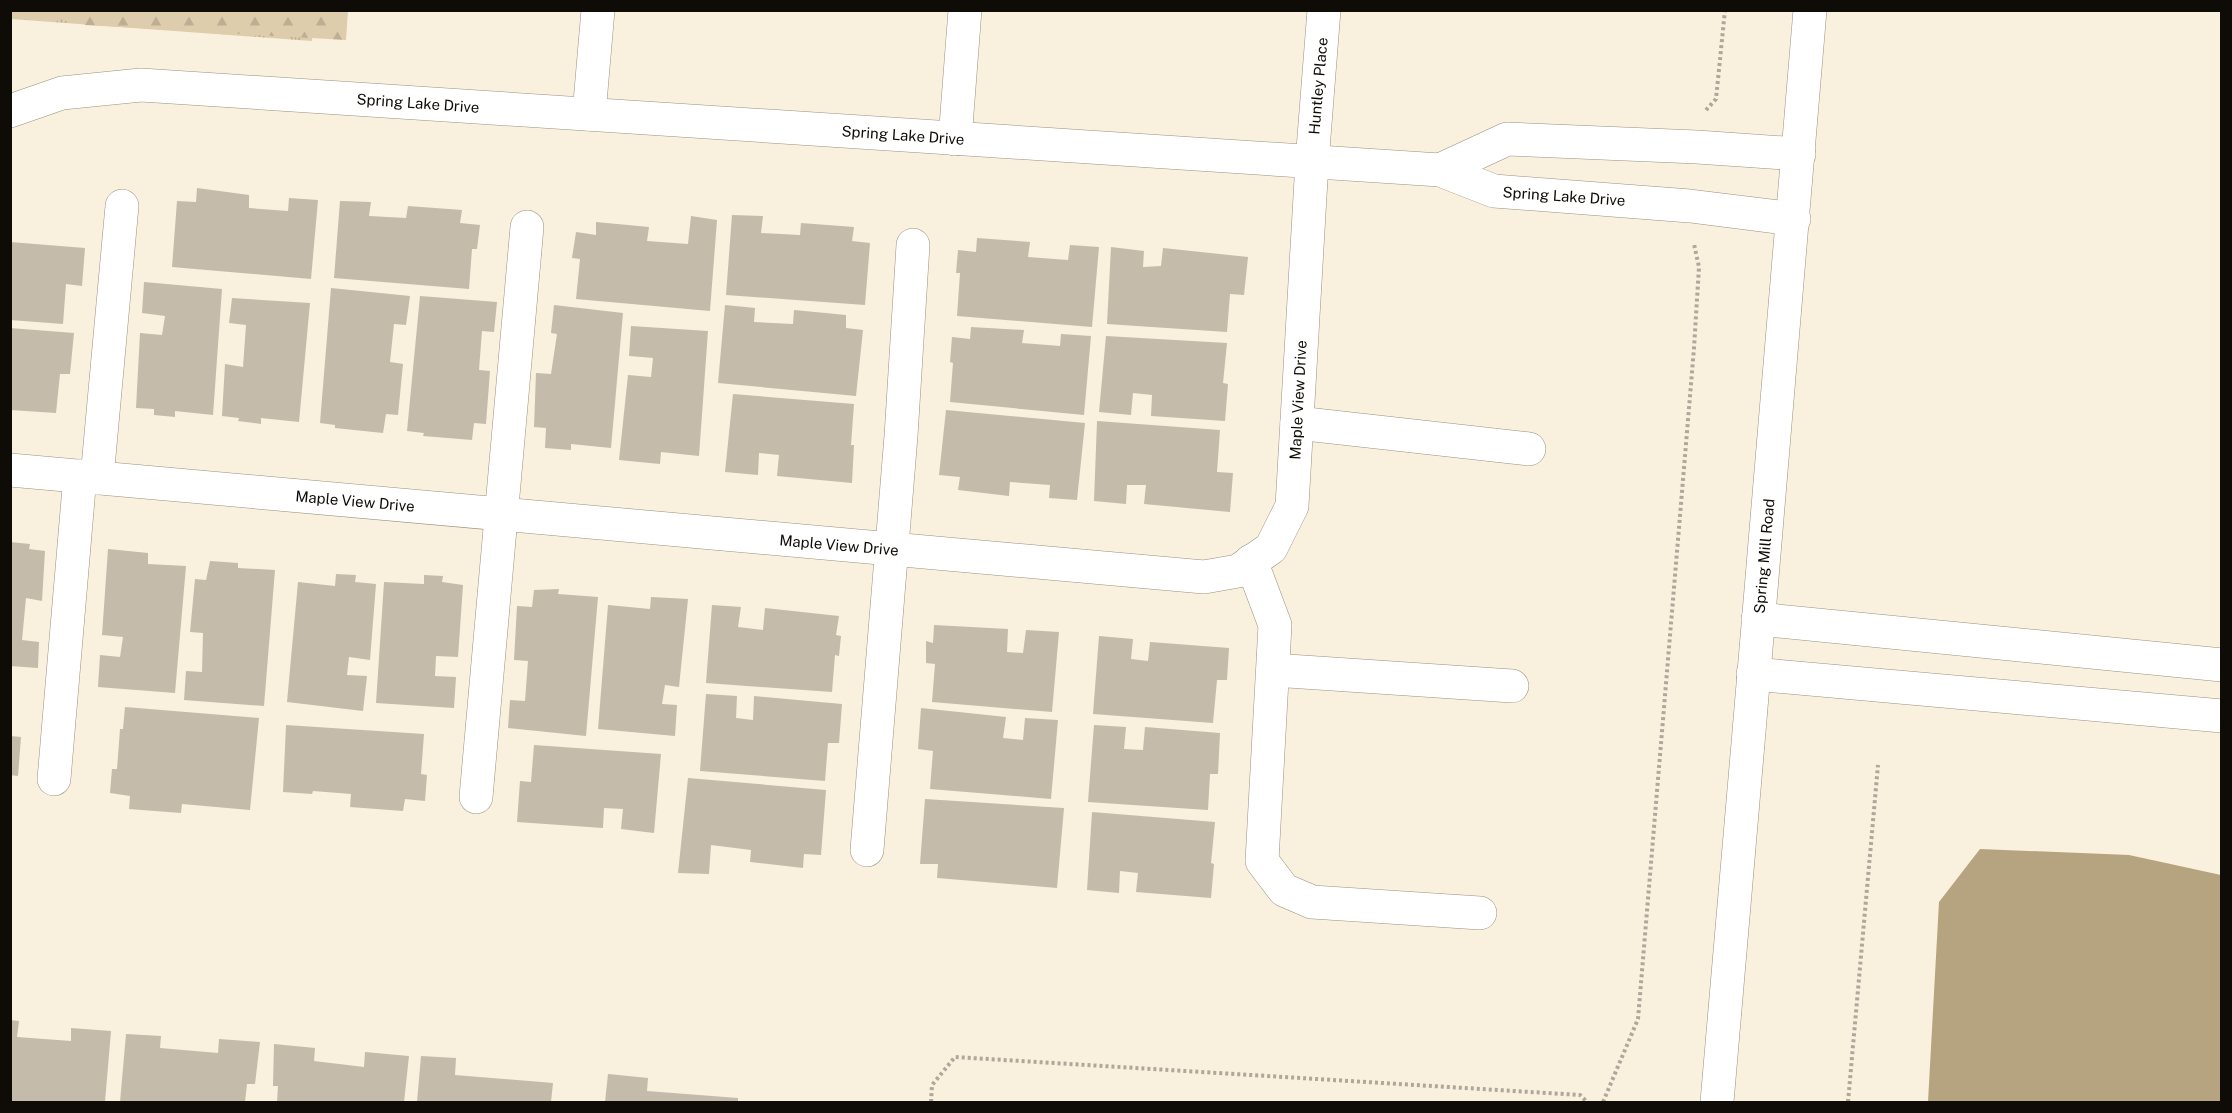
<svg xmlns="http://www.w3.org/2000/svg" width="2232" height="1113" viewBox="0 0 2232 1113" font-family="'Public Sans',sans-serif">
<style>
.grass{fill:url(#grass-tufts)}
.forest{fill:url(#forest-firs)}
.water{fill:#b6a380}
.building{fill:#c4bbaa}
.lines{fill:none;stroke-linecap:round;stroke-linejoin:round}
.minor-casing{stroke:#9a9181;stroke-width:34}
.path{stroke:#afa89a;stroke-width:4;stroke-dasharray:3 3;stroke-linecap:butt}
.minor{stroke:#fff;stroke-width:33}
.labels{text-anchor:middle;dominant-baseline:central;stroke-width:4.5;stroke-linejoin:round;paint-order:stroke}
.street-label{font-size:15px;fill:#0f0c07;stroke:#fff}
</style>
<defs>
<pattern id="grass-tufts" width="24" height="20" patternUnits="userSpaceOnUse" patternTransform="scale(1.5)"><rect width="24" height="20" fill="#decdad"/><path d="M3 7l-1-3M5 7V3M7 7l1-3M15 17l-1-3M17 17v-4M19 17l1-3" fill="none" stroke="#bdaf93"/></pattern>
<pattern id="forest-firs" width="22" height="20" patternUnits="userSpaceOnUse" patternTransform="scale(1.5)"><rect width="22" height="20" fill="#decdad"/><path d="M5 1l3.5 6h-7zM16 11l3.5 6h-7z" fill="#bdaf93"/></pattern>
</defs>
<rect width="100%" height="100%" fill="#f9f0de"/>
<path class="grass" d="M10,11H314L312,41L11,19Z"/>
<path class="forest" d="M79,11H348L346,40L85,25Z"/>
<path class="water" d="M1980,849L2129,855L2221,875V1102H1928L1939,902Z"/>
<g class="building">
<path d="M197,188L249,195V208L288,211L289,198L318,200L311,279L172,267L177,201L196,202Z"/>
<path d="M340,201L371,202L369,216L406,218L408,206L462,210L460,223L480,225L477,249H472L469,289L334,278Z"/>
<path d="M732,215L763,216L761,233L800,235L801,223L854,227L852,241L870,243L865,305L726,295Z"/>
<path d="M691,216L717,220L710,311L576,299L580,259L572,258L576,232L596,235V222L649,227L647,241L688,244Z"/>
<path d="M977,238L1030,242L1028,257L1068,260L1070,245L1099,247L1092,327L957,316L960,273H956L958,250L976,252Z"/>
<path d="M10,242L85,248L82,286L66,284L63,324L10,320Z"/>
<path d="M1111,247L1144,251L1143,267L1161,266L1163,248L1248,257L1244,295L1230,294L1227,332L1107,324Z"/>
<path d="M144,282L222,289L213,415L175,411V417L154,415V409L136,408L140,333L162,335L165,316L142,313Z"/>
<path d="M331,288L410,296L406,325L394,324L390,362L403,364L398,415L386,414L383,433L335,428V425L320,423Z"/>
<path d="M420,296L497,302L494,332L482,331L479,370L490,371L486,424L474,423L472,440L423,436L424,433L407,431Z"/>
<path d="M232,298L310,303L299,422L261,418V424L238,421L239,418L222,416L225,364L243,367L246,325L229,323Z"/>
<path d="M554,305L623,313L611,448L571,444V450L545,448L546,428L534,427L536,373L551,374L557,334L551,333Z"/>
<path d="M725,305L755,308L754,322L793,324L794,310L846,315V328L863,330L856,396L718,383Z"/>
<path d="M631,326L708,331L699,456L661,452L660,464L619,460L628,375L651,377L653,358L629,356Z"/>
<path d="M971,327L1024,330L1022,343L1060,346L1061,334L1091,336L1084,415L950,402L953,363L950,362L952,337L970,339Z"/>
<path d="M10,328L74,333L70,374H60L56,413L10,410Z"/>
<path d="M1106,336L1227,343L1223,383L1228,384L1225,421L1151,416L1152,395L1133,393L1131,415L1099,412Z"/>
<path d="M733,394L854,404L851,445H854L852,483L777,476L779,455L759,453L758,475L725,472Z"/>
<path d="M946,410L1085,423L1077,500L1049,498L1050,485L1010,482L1009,496L958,490L960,477L939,475Z"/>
<path d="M1097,421L1220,430L1217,472L1233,473L1230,512L1144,504L1146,485H1127L1126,504L1094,501Z"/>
<path d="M10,542L30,544L29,549L45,551L42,601L26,598L22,640L39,642L38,668L10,666Z"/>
<path d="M108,549L148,553V564L186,566L175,693L98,687L100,655L120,657L123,637L102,635Z"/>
<path d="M210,561L238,563V568L275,570L264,706L184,700L186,671L202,672L203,633L190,632L195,579L206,580Z"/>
<path d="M336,574L356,575L355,582L376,584L370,660L349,657L347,675L367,676L363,711L287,702L298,582L335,586Z"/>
<path d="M424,575L443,576L442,582L463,585L458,657L436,656L435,676L456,677L454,708L376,703L384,582L424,584Z"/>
<path d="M559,589L558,594L598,597L586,736L508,728L510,700L525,701L528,661L514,660L517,606L532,607L534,590Z"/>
<path d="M651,597L688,599L679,687L665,685L662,704L677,705L675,736L598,729L608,605L650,609Z"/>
<path d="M712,605L741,607L738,627L763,630L765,608L839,616L836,635L841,636L839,656L835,655L832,692L706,683Z"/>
<path d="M934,625L1008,629L1007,652L1023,653L1026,630L1059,632L1052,712L932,702L935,664L926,663V641L933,643Z"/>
<path d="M1099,636L1133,639L1131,659L1148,661L1150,642L1229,648L1227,680H1217L1213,723L1093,714Z"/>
<path d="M706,694L737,696L736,718L753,720L754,696L842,704L839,743H828L825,781L700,771Z"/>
<path d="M125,707L259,718L250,810L182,804L181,813L129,809L130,796L110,793L112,769H117L120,729H123Z"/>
<path d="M921,708L1006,717L1003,738L1023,740L1025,718L1058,720L1051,799L930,789L933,751L918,749Z"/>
<path d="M286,725L424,734L421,774L427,775L425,801L405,799L403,811L350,807L351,794L313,791L312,794L283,792Z"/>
<path d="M1094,725L1126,727L1124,749L1143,750L1145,727L1220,733L1218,774H1210L1208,810L1088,802Z"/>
<path d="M10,736L21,737L18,776L10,775Z"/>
<path d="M534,745L661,754L654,833L621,829L623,809L604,808L603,828L517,822L520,781L531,782Z"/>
<path d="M688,778L826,790L821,855L804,854L803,868L750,862L751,850L711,845L709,874L678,873Z"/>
<path d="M925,799L1064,808L1057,888L937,878L938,864H920Z"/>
<path d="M1092,812L1215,822L1211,863L1214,864L1211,898L1136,892L1138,873L1120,871L1119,893L1087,890Z"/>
<path d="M10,1020L19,1021L17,1037L71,1041V1028L111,1031L105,1102H10Z"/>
<path d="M126,1034L161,1036L160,1048L218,1053L219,1039L260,1042L255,1084H247L245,1102H120Z"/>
<path d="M274,1044L315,1048L314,1061L364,1067L365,1052L409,1056L404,1102H277L278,1086H273Z"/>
<path d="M421,1056L456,1058L455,1075L553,1083L551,1102H417Z"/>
<path d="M608,1074L648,1078L647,1091L738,1098V1102H605Z"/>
</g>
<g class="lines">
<defs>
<g id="minor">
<path d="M10,111L62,93L141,85L1440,170L1494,191L1690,206L1794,219"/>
<path d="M589,114L598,10"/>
<path d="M955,139L965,10"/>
<path d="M1440,170L1507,139L1697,147L1799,154"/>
<path d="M1297,423L1529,449"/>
<path d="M10,470L1204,577L1238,571L1271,548L1292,506L1312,162L1324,10"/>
<path d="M97,478L122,206"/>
<path d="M1251,561L1275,625L1262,861L1284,890L1312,902L1480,913"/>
<path d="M1758,619L2222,665"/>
<path d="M1273,670L1512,686"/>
<path d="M1753,674L2222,716"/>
<path d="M54,779L80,476"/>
<path d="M476,797L527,227"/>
<path d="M867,850L901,436L913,245"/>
<path d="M1717,1102C1748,738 1781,375 1810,10"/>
</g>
</defs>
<use href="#minor" class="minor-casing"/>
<g class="path">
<path d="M1706,110L1716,99L1725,10"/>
<path d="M931,1102L932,1085L955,1057L1580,1095L1587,1102"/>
<path d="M1603,1102L1638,1019L1694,348L1699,267L1694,244"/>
<path d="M1848,1102L1878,765"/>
</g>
<use href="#minor" class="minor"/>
</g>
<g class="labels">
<g class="street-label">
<text transform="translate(1318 86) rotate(-85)">Huntley Place</text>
<text transform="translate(418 103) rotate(4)">Spring Lake Drive</text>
<text transform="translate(903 135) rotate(4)">Spring Lake Drive</text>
<text transform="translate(1564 196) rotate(4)">Spring Lake Drive</text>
<text transform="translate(1298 400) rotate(-87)">Maple View Drive</text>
<text transform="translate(355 501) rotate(5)">Maple View Drive</text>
<text transform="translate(839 545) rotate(5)">Maple View Drive</text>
<text transform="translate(1764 556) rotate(-85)">Spring Mill Road</text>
</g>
</g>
<rect width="2232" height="1113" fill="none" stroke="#0f0c07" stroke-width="24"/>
</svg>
